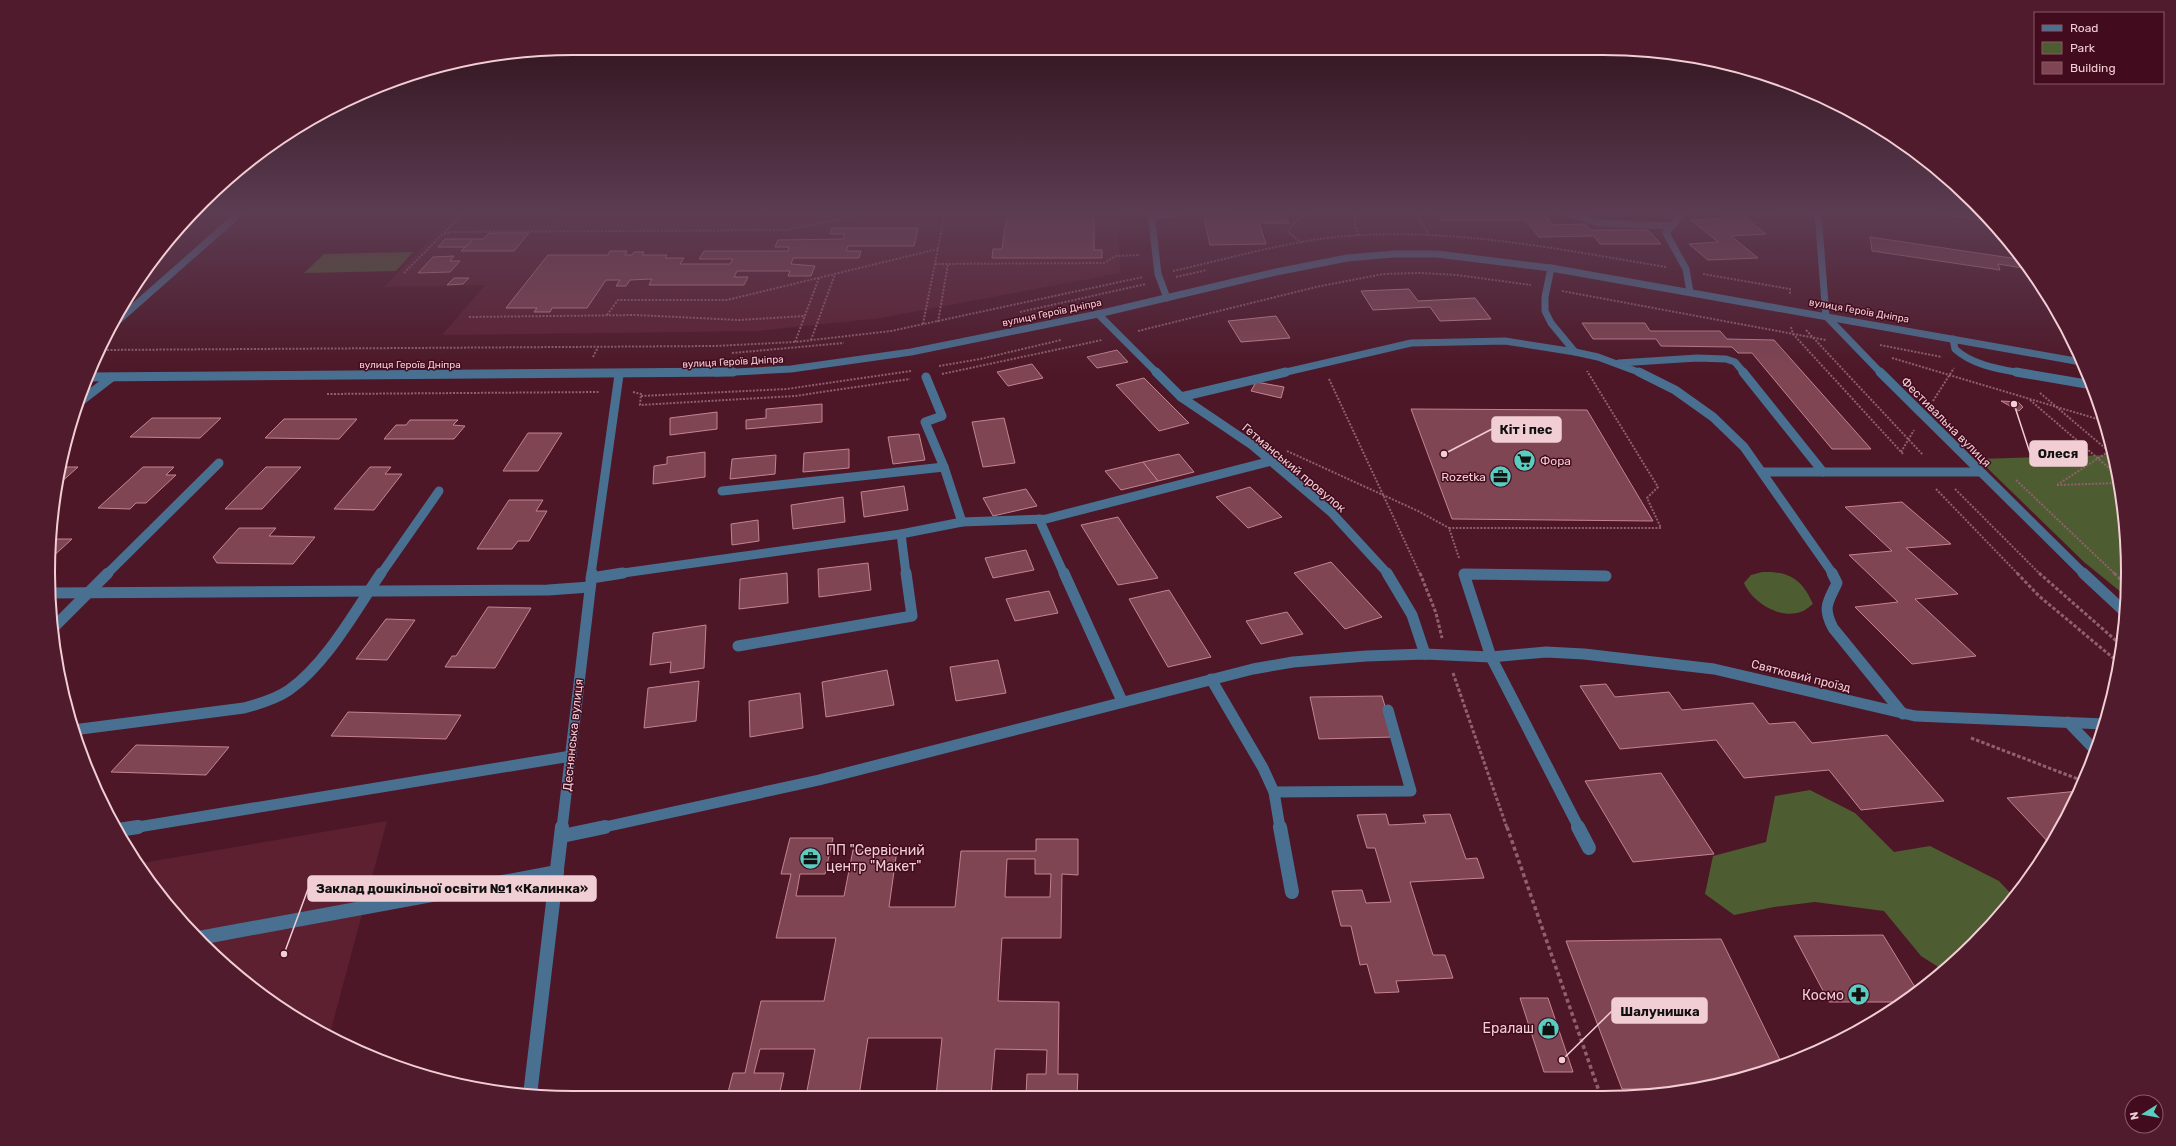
<svg xmlns="http://www.w3.org/2000/svg" width="2176" height="1146" viewBox="0 0 2176 1146" font-family="Rubik,sans-serif">
<style>
.built{fill:#5c2031}
.green{fill:#4d5c31}
.forest{fill:#556b2d}
.building{fill:#804553;stroke:#c58391;fill-rule:evenodd}
.lines{fill:none;stroke-linecap:round;stroke-linejoin:round}
.path-far2{stroke:#8f606d;stroke-width:2;stroke-dasharray:2 1.5;stroke-linecap:butt}
.path-far1{stroke:#8f606d;stroke-width:3;stroke-dasharray:3.5 2;stroke-linecap:butt}
.path{stroke:#8f606d;stroke-width:3.5;stroke-dasharray:4 3;stroke-linecap:butt}
.minor-far3{stroke:#497091;stroke-width:7}
.minor-far2{stroke:#497091;stroke-width:9}
.minor-far1{stroke:#497091;stroke-width:11}
.minor{stroke:#497091;stroke-width:14}
.labels{text-anchor:middle;dominant-baseline:central;stroke-width:3;stroke-linejoin:round;paint-order:stroke}
.far-street-label{font-size:10px;fill:#f1cdd4;stroke:#420c1e}
.street-label{font-size:12px;fill:#f1cdd4;stroke:#420c1e}
.poi-label{font-size:12px;fill:#f1cdd4;stroke:#420c1e;text-anchor:start}
.near-poi-label{font-size:14px;fill:#f1cdd4;stroke:#420c1e;text-anchor:end}
.rim{fill:none;stroke:#f1cdd4;stroke-width:2}
.leader{fill:none;stroke:#f1cdd4;stroke-width:1.5}
.callout-dot{fill:#f1cdd4;stroke:#420c1e;stroke-width:1.5}
.callout{fill:#f1cdd4;stroke:#f1cdd4;stroke-width:1.5}
.callout-label{font-size:13px;text-anchor:middle;font-weight:bold;fill:#111}
</style>
<rect width="100%" height="100%" fill="#4d1727"/>
<g class="built">
<path d="M561,213H1118L1120,273L880,318L758,331L442,335L485,285L384,287L439,230L547,228Z"/>
<path d="M387,821L329,1037L254,990L178,919L136,864Z"/>
</g>
<g class="green">
<path d="M413,252L396,271L304,273L324,254Z"/>
<path d="M2112,455L2124,505L2127,597L2084,562L1978,459Z"/>
<path d="M1762,572C1789,571 1802,579 1813,604C1810,606 1806,610 1803,611C1781,621 1752,602 1744,583L1751,575Z"/>
<path d="M1810,790L1855,813L1894,852L1930,846L1999,881L2013,896L1998,919L1943,970L1921,956L1884,911L1815,902L1774,907L1734,915L1705,894L1713,856L1766,842L1775,796Z"/>
</g>
<path class="forest" d="M193,213H204L161,254L156,255L178,227Z"/>
<g class="building">
<path d="M1007,213H1094V250H1102V258H992L993,249H1002Z"/>
<path d="M1235,213H1285L1289,223H1259L1266,244L1210,245L1204,218H1236Z"/>
<path d="M1437,213H1544L1552,225L1585,224L1590,230H1648L1661,244H1600L1594,236L1539,237L1526,220H1441Z"/>
<path d="M1721,213L1769,214L1742,215L1766,234L1731,236L1758,258L1708,260L1689,244L1718,242L1691,220L1728,218Z"/>
<path d="M1933,213H1983L1992,222Z"/>
<path d="M832,228H918L914,246H848L846,251H861L859,258H793L791,264L815,266L811,276H788L790,271H737L734,277H748L744,285H649L652,279L630,280L626,286H616L620,280H606L587,308H552L550,312H534L537,308H506L548,255H608L610,251H627L625,255H632L634,252H644L642,255H667L665,258H684L680,264H730L733,259H699L704,251H788L789,247H775L778,240L843,239L845,234H830Z"/>
<path d="M489,233H529L514,251H461L473,239H483Z"/>
<path d="M1870,237L2018,259L2017,254L2028,269L1998,264L2000,270L1872,251Z"/>
<path d="M445,239H473L466,247H438Z"/>
<path d="M454,256L450,261H460L450,272L418,273L433,257Z"/>
<path d="M454,278H469L463,284L447,285Z"/>
<path d="M1409,289L1418,301L1475,298L1491,319L1440,321L1430,307L1373,310L1361,291Z"/>
<path d="M1276,316L1290,338L1241,342L1228,321Z"/>
<path d="M1582,323H1645L1650,331H1720L1727,339L1774,340L1871,449H1832L1752,353H1738L1732,347L1661,346L1656,339H1593Z"/>
<path d="M1117,350L1128,362L1097,368L1087,357Z"/>
<path d="M1032,364L1043,378L1008,386L997,372Z"/>
<path d="M1144,378L1189,423L1159,431L1116,385Z"/>
<path d="M1256,382L1284,387L1281,398L1251,391Z"/>
<path d="M2001,401L2018,402L2023,407L2019,411Z"/>
<path d="M822,404V422L746,429V420L766,418V409Z"/>
<path d="M1411,409L1587,410L1653,521L1452,519Z"/>
<path d="M717,412V429L670,435V418Z"/>
<path d="M152,418H221L200,438L130,437Z"/>
<path d="M1004,418L1015,463L983,467L972,422Z"/>
<path d="M284,419H357L339,439L265,438Z"/>
<path d="M410,420H458L453,425L465,426L454,439H384L396,425H406Z"/>
<path d="M528,433H562L538,471H503Z"/>
<path d="M919,434L925,460L893,464L888,437Z"/>
<path d="M849,449V468L803,472L804,453Z"/>
<path d="M705,452V477L653,484L654,466L667,464V457Z"/>
<path d="M1179,454L1194,472L1158,481L1143,462Z"/>
<path d="M776,455L775,474L730,479L732,459Z"/>
<path d="M1143,462L1158,481L1121,490L1105,471Z"/>
<path d="M61,467H78L58,485Z"/>
<path d="M143,467H174L166,475H176L146,503H136L130,509L98,508Z"/>
<path d="M266,467H301L262,509H225Z"/>
<path d="M370,467H391L385,474H402L374,510L334,509Z"/>
<path d="M904,486L908,510L864,517L861,492Z"/>
<path d="M1250,487L1282,517L1248,528L1216,497Z"/>
<path d="M1026,489L1037,506L993,516L983,498Z"/>
<path d="M843,497L845,522L793,529L791,505Z"/>
<path d="M509,500H543L536,511H547L529,541H518L512,549H477Z"/>
<path d="M1902,502L1951,544L1906,548L1958,594L1915,599L1976,656L1912,664L1855,607L1898,602L1849,555L1892,551L1845,507Z"/>
<path d="M1118,517L1158,578L1118,585L1081,525Z"/>
<path d="M758,520L759,541L732,545L731,524Z"/>
<path d="M239,528H276L269,536L315,537L293,564L217,563L213,557Z"/>
<path d="M49,539H72L49,560Z"/>
<path d="M1026,550L1034,570L993,578L985,558Z"/>
<path d="M1331,562L1382,617L1345,629L1294,573Z"/>
<path d="M868,563L871,590L819,597L818,569Z"/>
<path d="M787,573L788,603L739,609L740,579Z"/>
<path d="M1169,590L1211,657L1168,667L1129,599Z"/>
<path d="M1049,591L1058,613L1015,621L1006,599Z"/>
<path d="M488,607L531,608L495,668L445,667L452,656H456Z"/>
<path d="M1287,612L1303,634L1261,644L1246,621Z"/>
<path d="M386,619L415,620L387,660L356,659Z"/>
<path d="M706,625L704,668L670,673L671,662L650,665L653,633Z"/>
<path d="M998,660L1006,693L956,701L950,667Z"/>
<path d="M887,670L894,705L826,717L822,682Z"/>
<path d="M699,681L696,721L644,728L648,688Z"/>
<path d="M1606,684L1615,697L1669,692L1682,710L1753,703L1769,724L1795,722L1812,743L1887,735L1944,801L1861,810L1829,770L1744,778L1716,740L1620,749L1580,686Z"/>
<path d="M800,693L803,728L750,737L749,701Z"/>
<path d="M1382,696L1394,737L1319,739L1310,697Z"/>
<path d="M348,712L461,715L446,739L331,736Z"/>
<path d="M136,745L229,747L206,775L111,772Z"/>
<path d="M1661,773L1714,854L1633,862L1585,781Z"/>
<path d="M2079,791L2074,805L2049,843L2007,798Z"/>
<path d="M1386,814L1389,825L1426,823L1423,815L1450,814L1466,859L1477,858L1484,878L1410,882L1433,955H1445L1453,978L1396,981L1399,992L1375,993L1367,964L1360,965L1351,926H1341L1332,891L1362,890L1366,903L1391,902L1375,848H1367L1357,815Z"/>
<path d="M790,838H833L825,874H800L796,896H844L853,850H897L889,907H955L961,851H1036V839H1078V875L1062,874L1061,938H1002L998,1001L1059,1002L1058,1074H1078L1077,1095H1026L1027,1074H1046L1047,1050L995,1049L991,1096H936L942,1038H868L859,1096H806L815,1049H760L754,1073H784L779,1096H727L733,1073H745L761,1001H824L836,938H776L791,874H781ZM1007,859H1035V874H1051L1050,897H1005Z"/>
<path d="M1883,935L1918,992L1901,1002H1829L1794,936Z"/>
<path d="M1721,939L1782,1064L1690,1089H1622L1566,941Z"/>
<path d="M1520,998H1548L1573,1072H1544Z"/>
</g>
<g class="lines">
<g class="path-far2">
<path d="M1355,213V225L1359,236"/>
<path d="M1416,213L1429,235"/>
<path d="M444,233L463,213"/>
<path d="M1302,243L1288,232L1293,224L1306,213"/>
<path d="M935,264L1104,263L1116,256L1140,255"/>
<path d="M1173,271C1227,259 1281,243 1336,237C1446,226 1557,249 1666,267"/>
<path d="M404,273L442,235L451,232L787,230L867,213"/>
<path d="M1703,274L1790,289V293H1792"/>
<path d="M1176,277L1207,270"/>
<path d="M1562,291L1826,340"/>
<path d="M1020,312L1146,284"/>
<path d="M607,315L618,300H727L938,249"/>
<path d="M469,317L636,315L739,320L805,316"/>
<path d="M938,322L948,264"/>
<path d="M923,324L945,213"/>
<path d="M1791,327L1793,334L1904,455"/>
<path d="M1806,330L1923,455"/>
<path d="M1138,331L1316,287L1383,274L1420,273L1457,275L1531,285"/>
<path d="M811,340L835,274"/>
<path d="M795,342L819,278"/>
<path d="M1880,345L1942,357"/>
<path d="M100,350L714,346L795,342L891,331L1143,277"/>
<path d="M732,353L844,343"/>
<path d="M593,357L598,347"/>
<path d="M1892,358L2104,421"/>
<path d="M939,366L980,359L1061,340"/>
<path d="M942,374L1102,340"/>
<path d="M1329,379L1420,574"/>
<path d="M633,392L641,394L640,405L795,396L910,379"/>
<path d="M2040,393L2112,454"/>
<path d="M327,394L600,392"/>
<path d="M641,396L787,389L911,371"/>
<path d="M2030,400L2116,474"/>
<path d="M1933,401L1954,368"/>
<path d="M1287,451L1418,511L1449,528"/>
<path d="M1901,452L1914,430"/>
<path d="M2016,480L2115,574"/>
<path d="M2057,485L2111,450"/>
<path d="M2057,485L2119,483"/>
<path d="M1936,489L2018,574"/>
<path d="M1955,489L2040,574"/>
<path d="M1459,558L1449,528H1661L1647,498L1658,487L1587,371"/>
</g>
<g class="path-far1">
<path d="M1420,573L1436,613L1442,638"/>
<path d="M2017,573L2039,596L2118,662"/>
<path d="M2039,573L2121,645"/>
<path d="M2114,573L2126,585"/>
<path d="M1453,673L1507,828"/>
<path d="M1971,738L2083,781"/>
</g>
<path class="path" d="M1507,827L1600,1094"/>
<g class="minor-far3">
<path d="M1151,213L1158,274L1167,298"/>
<path d="M1567,213L1598,223L1672,226"/>
<path d="M1683,213L1666,233L1686,269L1690,292"/>
<path d="M1818,213L1826,316L1881,373"/>
<path d="M1151,216L1178,213"/>
<path d="M1551,268L1545,297V311L1551,323L1575,352L1598,357L1641,373"/>
<path d="M1098,314L1157,373"/>
<path d="M113,325L240,213"/>
<path d="M1953,339L1955,349C1972,365 1999,369 2021,373"/>
<path d="M1619,363L1697,358L1726,359L1735,362L1744,373"/>
<path d="M716,373L791,369L911,352L1098,314L1276,272L1347,258L1394,254H1437L1551,268L2081,362"/>
<path d="M1282,373L1411,343L1505,341L1575,352"/>
</g>
<g class="minor-far2">
<path d="M1156,372L1181,397L1286,372"/>
<path d="M1639,372L1675,390L1713,417L1744,447L1833,574"/>
<path d="M1743,372L1823,472"/>
<path d="M1880,372L2084,574"/>
<path d="M2016,372L2092,385"/>
<path d="M86,377L733,372"/>
<path d="M926,377L942,416L925,422L944,467L962,522"/>
<path d="M1181,397L1252,445L1331,512L1388,574"/>
<path d="M77,404L112,377"/>
<path d="M1762,472H1979"/>
<path d="M722,491L944,467"/>
<path d="M1039,519L1064,574"/>
<path d="M901,534L906,574"/>
<path d="M107,574L219,463"/>
<path d="M381,574L439,491"/>
<path d="M591,574L619,375"/>
<path d="M616,574L901,534L962,522L1046,519L1271,461"/>
<path d="M1464,574H1499"/>
</g>
<g class="minor-far1">
<path d="M1064,573L1122,701"/>
<path d="M1387,573L1412,615L1425,654"/>
<path d="M1832,573L1837,583C1828,602 1822,607 1833,628L1903,714"/>
<path d="M2083,573L2126,613"/>
<path d="M591,578L623,573"/>
<path d="M49,593L548,590L590,587"/>
<path d="M53,628L108,573"/>
<path d="M738,646L912,616L906,573"/>
<path d="M1211,679L1263,768L1274,792L1280,828"/>
<path d="M2068,722L2095,750"/>
<path d="M73,730L244,708C259,704 276,699 289,690C327,663 355,611 381,573"/>
<path d="M1274,792L1411,791L1388,710"/>
<path d="M132,828L571,756"/>
<path d="M562,828L592,573"/>
<path d="M600,828L819,780L1253,669L1293,662L1366,656L1425,654L1491,657L1546,652L1584,654L1714,669L1915,716L2105,724"/>
<path d="M1579,828L1491,657L1464,574L1606,576"/>
</g>
<g class="minor">
<path d="M1280,827L1292,892"/>
<path d="M1578,827L1589,848"/>
<path d="M118,830L138,827"/>
<path d="M562,836L605,827"/>
<path d="M199,938L557,872"/>
<path d="M530,1095L562,827"/>
</g>
</g>
<linearGradient id="sky" x2="0" y2="1"><stop stop-color="#2a0d15"/><stop offset="0.57" stop-color="#5c3c52"/><stop offset="1" stop-color="#5c3c52" stop-opacity="0"/></linearGradient>
<rect width="2176" height="374" fill="url(#sky)"/>
<defs>
<symbol id="supermarket-disc" viewBox="-11 -11 22 22"><circle r="9.5" fill="#58cec1" stroke="#420c1e"/><path d="M-6-5.5h2.5l.6 2H6L4.5 2H-2.5L-4.4-4H-6ZM-1.5 3.2a1.3 1.3 0 1 0 .1 0ZM3 3.2a1.3 1.3 0 1 0 .1 0Z" fill="#111"/></symbol>
<symbol id="office-disc" viewBox="-11 -11 22 22"><circle r="9.5" fill="#58cec1" stroke="#420c1e"/><path d="M-6-3h4V-5.5h4V-3h4V5H-6ZM-1-4.5V-3h2v-1.5ZM-6 0V1H6V0Z" fill="#111"/></symbol>
<symbol id="pharmacy-disc" viewBox="-11 -11 22 22"><circle r="9.5" fill="#58cec1" stroke="#420c1e"/><path d="M-2-6h4v4h4v4h-4v4h-4v-4h-4v-4h4Z" fill="#111"/></symbol>
<symbol id="shop-disc" viewBox="-11 -11 22 22"><circle r="9.5" fill="#58cec1" stroke="#420c1e"/><path d="M-5-2.5h2.3a2.7 3.5 0 0 1 5.4 0H5L5.5 6h-11ZM-1.5-2.5h3a1.5 2.3 0 0 0-3 0Z" fill="#111"/></symbol>
</defs>
<g fill-rule="evenodd">
<use href="#supermarket-disc" x="1512" y="448" width="25" height="25"/>
<use href="#office-disc" x="1488" y="464" width="25" height="25"/>
<use href="#office-disc" x="798" y="846" width="25" height="25"/>
<use href="#pharmacy-disc" x="1846" y="982" width="25" height="25"/>
<use href="#shop-disc" x="1536" y="1016" width="25" height="25"/>
</g>
<g class="labels">
<g class="far-street-label">
<text transform="translate(1859 311) rotate(10)">вулиця Героїв Дніпра</text>
<text transform="translate(1052 313) rotate(-12)">вулиця Героїв Дніпра</text>
<text transform="translate(733 362) rotate(-3)">вулиця Героїв Дніпра</text>
<text x="410" y="365">вулиця Героїв Дніпра</text>
</g>
<g class="street-label">
<text transform="translate(1946 422) rotate(45)">Фестивальна вулиця</text>
<text transform="translate(1294 468) rotate(40)">Гетманський провулок</text>
<text transform="translate(1801 676) rotate(14)">Святковий проїзд</text>
<text transform="translate(573 735) rotate(-84)">Деснянська вулиця</text>
</g>
<g class="poi-label">
<text x="1540" y="461">Фора</text>
<text x="1486" y="477" text-anchor="end">Rozetka</text>
</g>
<g class="near-poi-label">
<text x="826" y="850" text-anchor="start">ПП "Сервісний<tspan x="826" dy="16">центр "Макет"</tspan></text>
<text x="1844" y="995">Космо</text>
<text x="1534" y="1028">Ералаш</text>
</g>
</g>
<path d="M0 0H2176V1146H0ZM573 55H1603A518 518 0 0 1 2121 573V573A518 518 0 0 1 1603 1091H573A518 518 0 0 1 55 573V573A518 518 0 0 1 573 55Z" fill="#501b2d" fill-rule="evenodd"/>
<path class="rim" d="M573 55H1603A518 518 0 0 1 2121 573V573A518 518 0 0 1 1603 1091H573A518 518 0 0 1 55 573V573A518 518 0 0 1 573 55Z"/>
<path class="leader" d="M1444 454L1492 429M2014 404L2030 453M284 954L308 889M1562 1060L1612 1011"/>
<g class="callout-dot">
<circle cx="1444" cy="454" r="4"/>
<circle cx="2014" cy="404" r="4"/>
<circle cx="284" cy="954" r="4"/>
<circle cx="1562" cy="1060" r="4"/>
</g>
<g class="callout">
<rect x="1492" y="417" width="69" height="25" rx="4"/>
<rect x="2030" y="441" width="57" height="25" rx="4"/>
<rect x="308" y="876" width="288" height="25" rx="4"/>
<rect x="1612" y="998" width="95" height="25" rx="4"/>
</g>
<g class="callout-label">
<text x="1526" y="434">Кіт і пес</text>
<text x="2058" y="458">Олеся</text>
<text x="452" y="893">Заклад дошкільної освіти №1 «Калинка»</text>
<text x="1660" y="1016">Шалунишка</text>
</g>
<rect x="2034" y="12" width="130" height="72" fill="#420c1e" stroke="#885967"/>
<rect x="2042" y="25" width="20" height="6" fill="#497091" stroke="#885967"/>
<text x="2070" y="32" font-size="12" fill="#f1cdd4">Road</text>
<rect x="2042" y="42" width="20" height="12" fill="#4d5c31" stroke="#885967"/>
<text x="2070" y="52" font-size="12" fill="#f1cdd4">Park</text>
<rect x="2042" y="62" width="20" height="12" fill="#804553" stroke="#885967"/>
<text x="2070" y="72" font-size="12" fill="#f1cdd4">Building</text>
<g transform="translate(2144 1114) rotate(259)"><circle r="19" fill="#420c1e" stroke="#885967"/>
<path d="M0-3L7 15L0 10L-7 15Z" fill="#58cec1"/>
<text y="-6" font-size="11" font-weight="bold" text-anchor="middle" fill="#f1cdd4">N</text>
</g>
</svg>
